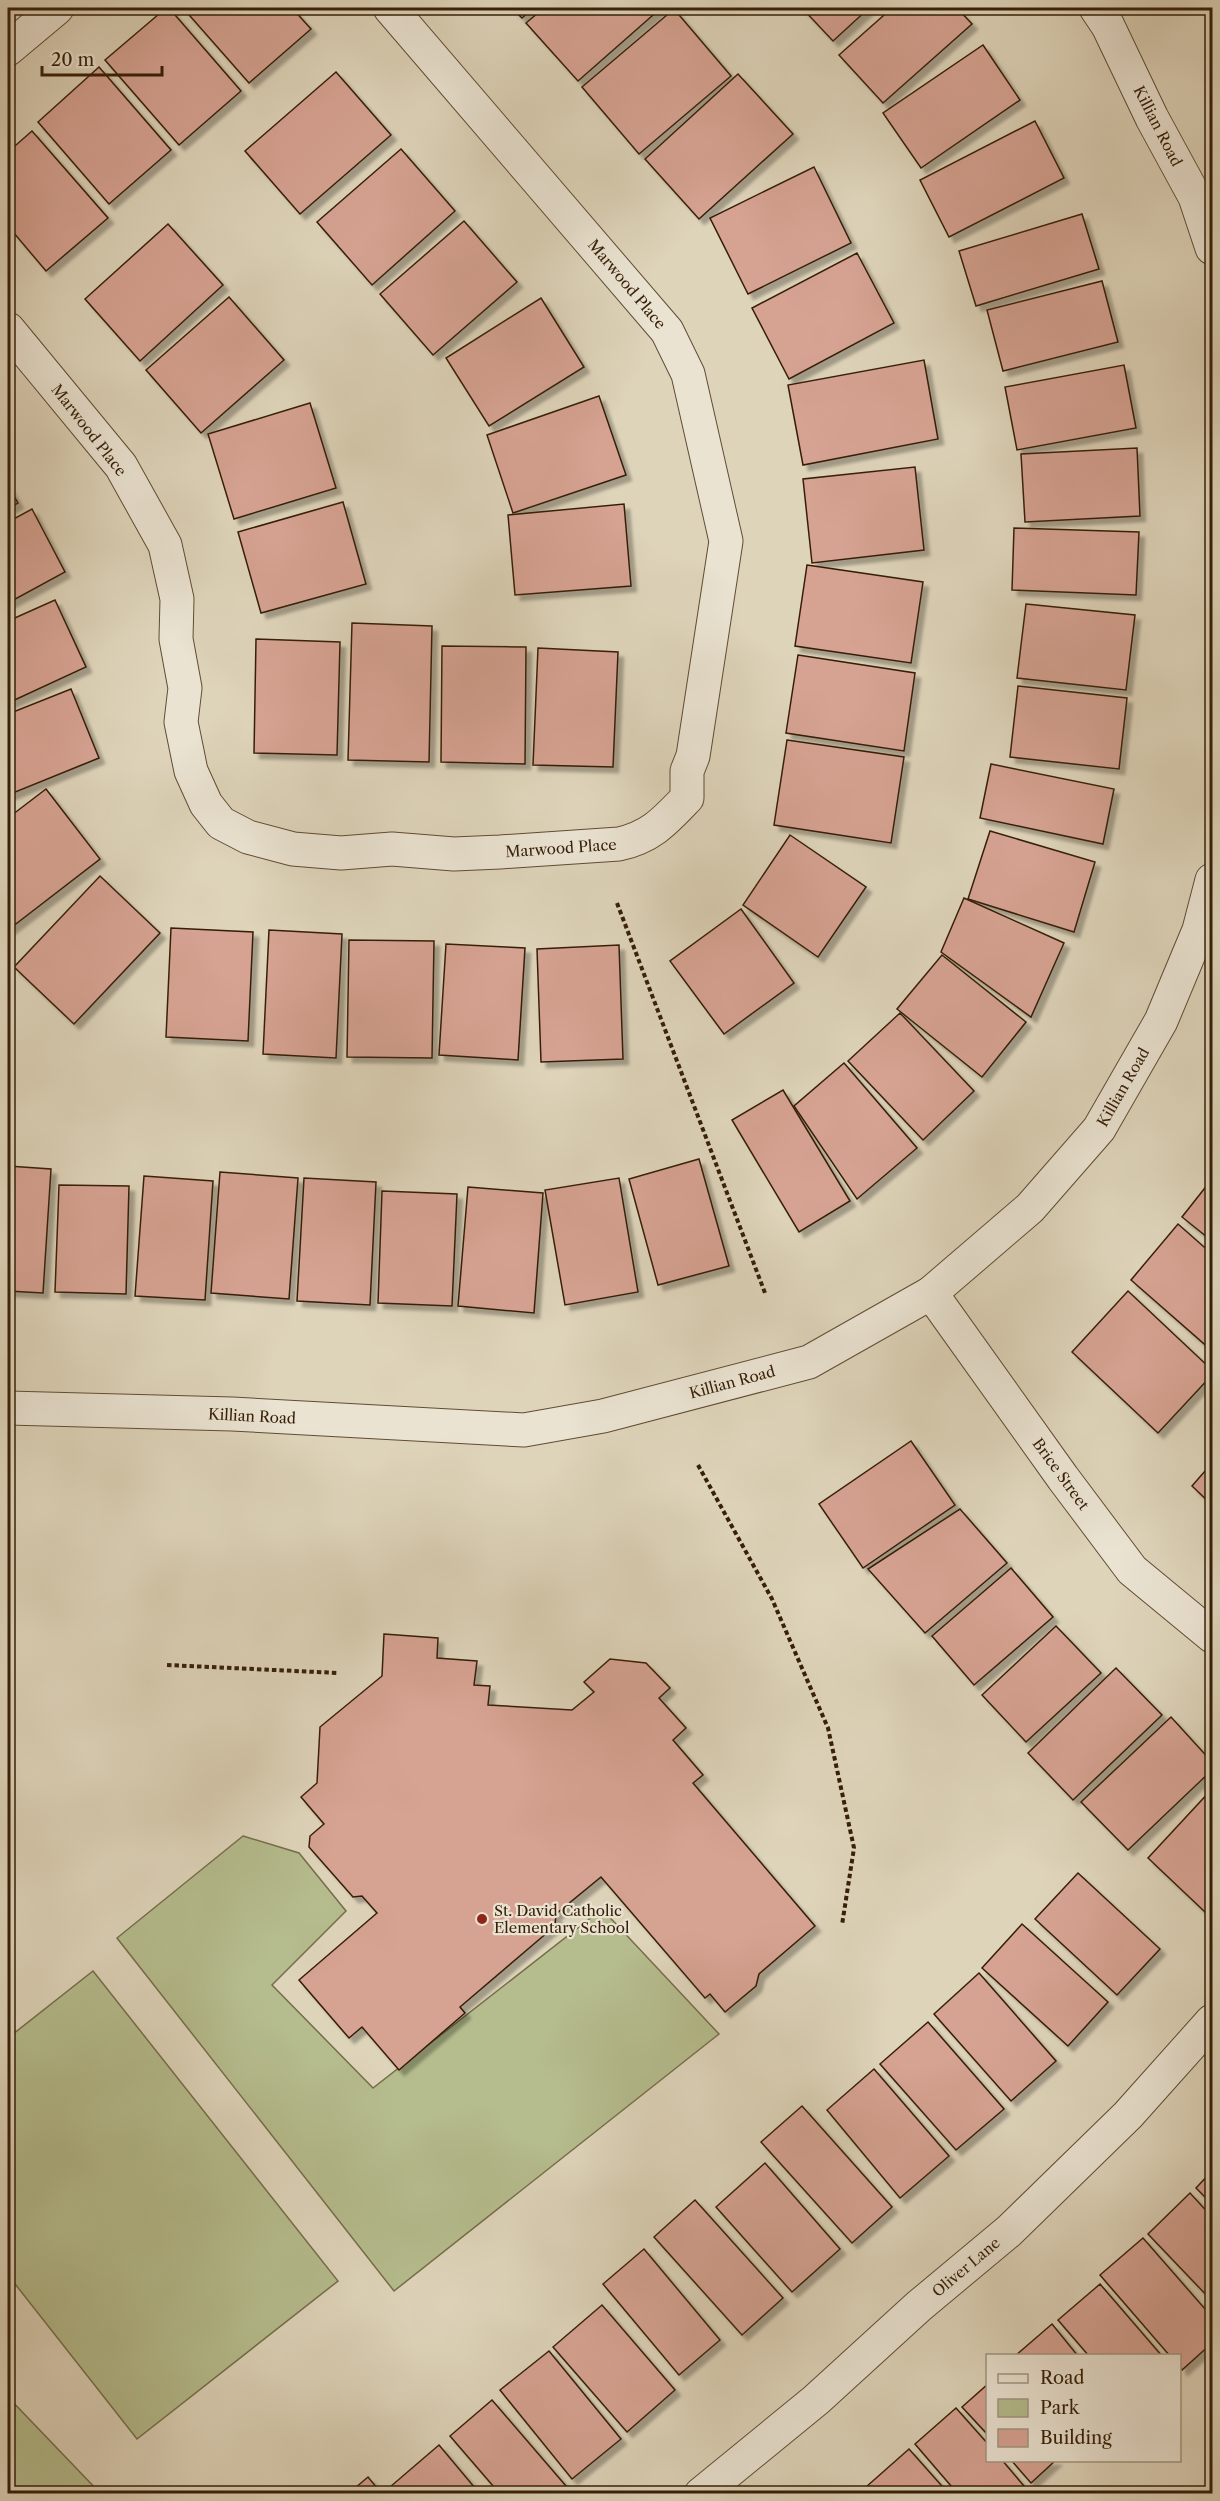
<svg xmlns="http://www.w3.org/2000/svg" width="1220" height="2501" viewBox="0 0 1220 2501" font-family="'Libre Caslon Text',serif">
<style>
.green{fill:#b5bc8d;stroke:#766e4a;stroke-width:1.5}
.building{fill:#d6a292;stroke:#361f07;stroke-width:1.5;filter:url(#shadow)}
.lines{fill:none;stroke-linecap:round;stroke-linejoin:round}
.minor-casing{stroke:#604c34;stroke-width:35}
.path{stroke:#361f07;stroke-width:4;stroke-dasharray:4.5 3;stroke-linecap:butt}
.minor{stroke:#eae3d2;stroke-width:33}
.poi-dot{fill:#8f2418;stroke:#eae3d2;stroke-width:2}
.labels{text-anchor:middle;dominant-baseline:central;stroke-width:4.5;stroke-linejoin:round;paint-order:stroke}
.street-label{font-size:15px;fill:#361f07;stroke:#eae3d2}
.poi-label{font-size:15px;fill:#361f07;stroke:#eae3d2;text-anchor:start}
</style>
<defs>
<filter id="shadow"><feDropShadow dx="5.5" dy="5.5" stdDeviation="1.5" flood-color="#0004"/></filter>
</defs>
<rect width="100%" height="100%" fill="#ded4ba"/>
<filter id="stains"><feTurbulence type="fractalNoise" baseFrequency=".00333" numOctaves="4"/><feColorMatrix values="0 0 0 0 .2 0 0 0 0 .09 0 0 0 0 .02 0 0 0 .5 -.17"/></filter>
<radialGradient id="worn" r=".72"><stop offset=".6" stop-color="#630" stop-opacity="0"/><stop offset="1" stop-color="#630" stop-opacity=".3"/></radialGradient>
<g class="green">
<path d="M243,1836L299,1853L346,1911L272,1985L373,2088L602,1909L719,2034L394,2291L117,1938Z"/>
<path d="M93,1971L338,2281L137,2439L8,2275V2038Z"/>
<path d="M8,2397L100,2493H8Z"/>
</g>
<g class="building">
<path d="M166,8H169L241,91L179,145L105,60Z"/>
<path d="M183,8H292L311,29L249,83Z"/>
<path d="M512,8H533L522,18Z"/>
<path d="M544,8H661L578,81L526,23Z"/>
<path d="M802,8H869L833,41Z"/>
<path d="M892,8H957L972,24L883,103L839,55Z"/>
<path d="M674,9L731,76L639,154L582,87Z"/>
<path d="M983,45L1020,100L921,168L883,113Z"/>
<path d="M99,67L171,150L109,204L38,122Z"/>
<path d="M336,72L391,135L300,214L245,151Z"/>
<path d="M738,74L793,134L699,219L645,159Z"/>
<path d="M1035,121L1064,178L949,237L920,180Z"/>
<path d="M32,131L108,218L46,271L8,226V152Z"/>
<path d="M401,149L455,211L372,285L317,222Z"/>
<path d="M814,167L851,243L748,294L710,218Z"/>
<path d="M1082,214L1099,269L976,306L959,251Z"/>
<path d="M464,221L517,282L433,355L380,294Z"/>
<path d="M168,224L223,285L140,361L85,299Z"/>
<path d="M857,253L894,323L789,379L752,308Z"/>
<path d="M1102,281L1118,342L1003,371L987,310Z"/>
<path d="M229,297L284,360L201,433L146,370Z"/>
<path d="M541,298L584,367L489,426L446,358Z"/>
<path d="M924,360L938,439L803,465L788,385Z"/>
<path d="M1124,365L1136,428L1017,450L1005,387Z"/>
<path d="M599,396L626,475L513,513L487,435Z"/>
<path d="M310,403L336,488L234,519L208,434Z"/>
<path d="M1137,448L1140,516L1025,522L1021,454Z"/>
<path d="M915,467L924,550L812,563L803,479Z"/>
<path d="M8,486L18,503L8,509Z"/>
<path d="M343,502L366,584L261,613L238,532Z"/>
<path d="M624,504L631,586L515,595L508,515Z"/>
<path d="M32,509L65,572L8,603V522Z"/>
<path d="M1014,528L1139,532L1136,595L1012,590Z"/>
<path d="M807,565L923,582L911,663L795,646Z"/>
<path d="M55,600L86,667L8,703V621Z"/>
<path d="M1026,604L1135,615L1126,690L1017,678Z"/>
<path d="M352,623L432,626L429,762L348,760Z"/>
<path d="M256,639L340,642L337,755L254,753Z"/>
<path d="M442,646L526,647L525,764L441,762Z"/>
<path d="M538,648L618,652L613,767L533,765Z"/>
<path d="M798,655L915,673L904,751L786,733Z"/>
<path d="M1018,686L1127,698L1119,769L1010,757Z"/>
<path d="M71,689L99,758L8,795V714Z"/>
<path d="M787,740L904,757L891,843L774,825Z"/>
<path d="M991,764L1114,789L1103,844L980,818Z"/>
<path d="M46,789L100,859L8,930V818Z"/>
<path d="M990,831L1095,862L1074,932L968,899Z"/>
<path d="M790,835L866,887L818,957L743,905Z"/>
<path d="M100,876L160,933L74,1024L14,967Z"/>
<path d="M964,898L1064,943L1031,1017L941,952Z"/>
<path d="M741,909L794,983L724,1034L670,961Z"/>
<path d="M171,928L253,932L248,1041L166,1037Z"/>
<path d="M269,930L342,934L336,1058L263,1054Z"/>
<path d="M349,940L434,941L432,1058L347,1057Z"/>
<path d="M446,944L525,948L518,1060L439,1055Z"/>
<path d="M619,945L623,1059L541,1062L537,949Z"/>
<path d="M942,955L1026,1022L982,1077L897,1009Z"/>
<path d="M900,1013L974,1091L923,1140L848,1061Z"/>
<path d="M844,1063L917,1148L857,1199L794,1106Z"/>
<path d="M783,1090L850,1201L799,1232L732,1120Z"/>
<path d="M699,1159L729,1266L658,1285L629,1179Z"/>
<path d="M8,1166L51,1169L43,1293L8,1291Z"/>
<path d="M220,1172L298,1178L289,1299L211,1293Z"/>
<path d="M144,1176L213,1181L205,1300L135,1296Z"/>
<path d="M304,1178L376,1182L370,1305L297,1301Z"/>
<path d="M619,1178L638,1292L565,1305L545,1190Z"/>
<path d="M1212,1179V1241L1182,1217Z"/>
<path d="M59,1185L129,1186L126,1294L55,1292Z"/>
<path d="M468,1187L543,1193L534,1313L458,1306Z"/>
<path d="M382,1191L457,1194L452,1306L378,1303Z"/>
<path d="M1178,1224L1212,1254V1346L1210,1349L1131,1280Z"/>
<path d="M1128,1291L1212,1370V1375L1158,1433L1072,1352Z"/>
<path d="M911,1441L955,1505L863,1568L819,1504Z"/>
<path d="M1212,1463V1505L1192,1486Z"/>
<path d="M960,1509L1007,1563L925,1633L868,1569Z"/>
<path d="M1011,1568L1053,1617L974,1685L932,1636Z"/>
<path d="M1056,1626L1101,1673L1026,1742L982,1695Z"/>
<path d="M384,1634L438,1638L437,1658L477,1661L474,1685L490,1686L488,1705L572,1710L594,1692L584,1682L610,1659L646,1663L670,1688L659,1698L686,1728L673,1740L703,1775L693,1783L815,1926L759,1974L756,1986L725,2012L710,1994L705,1998L601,1877L556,1914L555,1926L460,2007L465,2013L399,2070L362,2027L349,2038L299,1980L377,1913L362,1896L353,1897L309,1847L310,1836L324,1824L301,1797L317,1783L320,1727L382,1676Z"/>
<path d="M1116,1668L1162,1715L1073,1800L1028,1753Z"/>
<path d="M1171,1717L1212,1762V1770L1128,1850L1081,1802Z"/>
<path d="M1212,1789V1904L1205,1912L1148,1858Z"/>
<path d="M1078,1873L1160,1949L1117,1995L1035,1919Z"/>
<path d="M1022,1924L1108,2002L1068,2046L982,1968Z"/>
<path d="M979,1973L1056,2061L1011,2101L934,2014Z"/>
<path d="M928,2022L1004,2109L956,2150L880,2064Z"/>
<path d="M874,2069L949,2156L900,2198L827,2110Z"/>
<path d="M802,2106L892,2207L852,2243L761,2142Z"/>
<path d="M765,2163L840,2249L792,2292L716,2207Z"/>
<path d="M1212,2171V2204L1196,2188Z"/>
<path d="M1190,2193L1212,2217V2301L1148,2234Z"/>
<path d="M695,2200L783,2298L742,2335L654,2237Z"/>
<path d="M1143,2238L1212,2317V2343L1182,2370L1180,2367V2356H1170L1100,2275Z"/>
<path d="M644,2249L720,2340L679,2375L603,2284Z"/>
<path d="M1100,2284L1162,2356H1089L1058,2320Z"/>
<path d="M602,2305L675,2390L627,2432L553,2347Z"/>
<path d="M1052,2324L1078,2356H1015Z"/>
<path d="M549,2351L621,2439L572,2479L500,2390Z"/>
<path d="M988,2384V2435L962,2407Z"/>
<path d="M492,2400L566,2486L557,2494H500L450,2436Z"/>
<path d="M956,2408L988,2444V2460H1002L1029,2492L1027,2494H958L915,2444Z"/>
<path d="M439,2445L480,2494H396L390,2487Z"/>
<path d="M909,2449L949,2494H872L866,2487Z"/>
<path d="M1011,2460H1056L1031,2483Z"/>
<path d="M368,2477L382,2494H348Z"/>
</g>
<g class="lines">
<defs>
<g id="minor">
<path d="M1096,8L1108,26L1152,118L1195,197L1212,248"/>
<path d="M8,49L57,8"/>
<path d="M8,329L121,466L165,545L177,599L176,639L185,688L181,722L191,771L206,804L221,823L248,837L293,849L341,853L392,849L454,854L500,852L619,844C651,837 665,821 687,798V771L693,756L726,541L688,374L667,331L390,8"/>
<path d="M931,1293L1063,1478L1132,1570L1212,1636"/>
<path d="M8,1408L232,1414L524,1430L603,1416L809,1362L931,1293L1030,1208L1099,1129L1161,1021L1199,930L1212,880"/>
<path d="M701,2494L816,2400L919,2306L1009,2231L1128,2115L1212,2021"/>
</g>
</defs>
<use href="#minor" class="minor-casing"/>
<g class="path">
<path d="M617,903L765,1293"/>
<path d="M698,1465L772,1599L828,1728L854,1848L842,1925"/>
<path d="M167,1665L338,1673"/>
</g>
<use href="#minor" class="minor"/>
</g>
<circle class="poi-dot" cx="482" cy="1919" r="6"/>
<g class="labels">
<g class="street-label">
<text transform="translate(1158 126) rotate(63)">Killian Road</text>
<text transform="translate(627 284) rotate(50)">Marwood Place</text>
<text transform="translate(89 430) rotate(52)">Marwood Place</text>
<text transform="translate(561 848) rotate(-4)">Marwood Place</text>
<text transform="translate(1123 1087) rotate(-60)">Killian Road</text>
<text transform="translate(732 1382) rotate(-15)">Killian Road</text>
<text transform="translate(252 1416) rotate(3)">Killian Road</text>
<text transform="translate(1061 1474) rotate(54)">Brice Street</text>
<text transform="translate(966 2267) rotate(-40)">Oliver Lane</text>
</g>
<g class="poi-label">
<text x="494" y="1910">St. David Catholic<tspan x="494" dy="17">Elementary School</tspan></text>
</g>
</g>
<rect width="1220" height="2501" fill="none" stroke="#ded4ba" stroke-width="30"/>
<rect x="9" y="9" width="1202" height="2483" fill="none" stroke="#361f07" stroke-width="3"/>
<rect x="15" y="15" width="1190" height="2471" fill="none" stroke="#361f07" stroke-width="1.5"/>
<rect x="986" y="2354" width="195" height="108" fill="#eae3d2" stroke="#a29581" stroke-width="1.5"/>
<rect x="998" y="2374" width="30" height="9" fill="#eae3d2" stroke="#a29581" stroke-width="1.5"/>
<text x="1040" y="2384" font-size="18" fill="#361f07">Road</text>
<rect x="998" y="2399" width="30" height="18" fill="#b5bc8d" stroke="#a29581" stroke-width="1.5"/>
<text x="1040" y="2414" font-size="18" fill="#361f07">Park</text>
<rect x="998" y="2429" width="30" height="18" fill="#d6a292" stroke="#a29581" stroke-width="1.5"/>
<text x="1040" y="2444" font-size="18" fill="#361f07">Building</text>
<path d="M42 66v9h120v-9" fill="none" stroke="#361f07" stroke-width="3"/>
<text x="51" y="66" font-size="18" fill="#361f07" stroke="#eae3d2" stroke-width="4.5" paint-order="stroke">20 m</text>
<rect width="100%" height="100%" filter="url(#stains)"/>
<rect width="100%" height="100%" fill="url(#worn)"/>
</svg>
